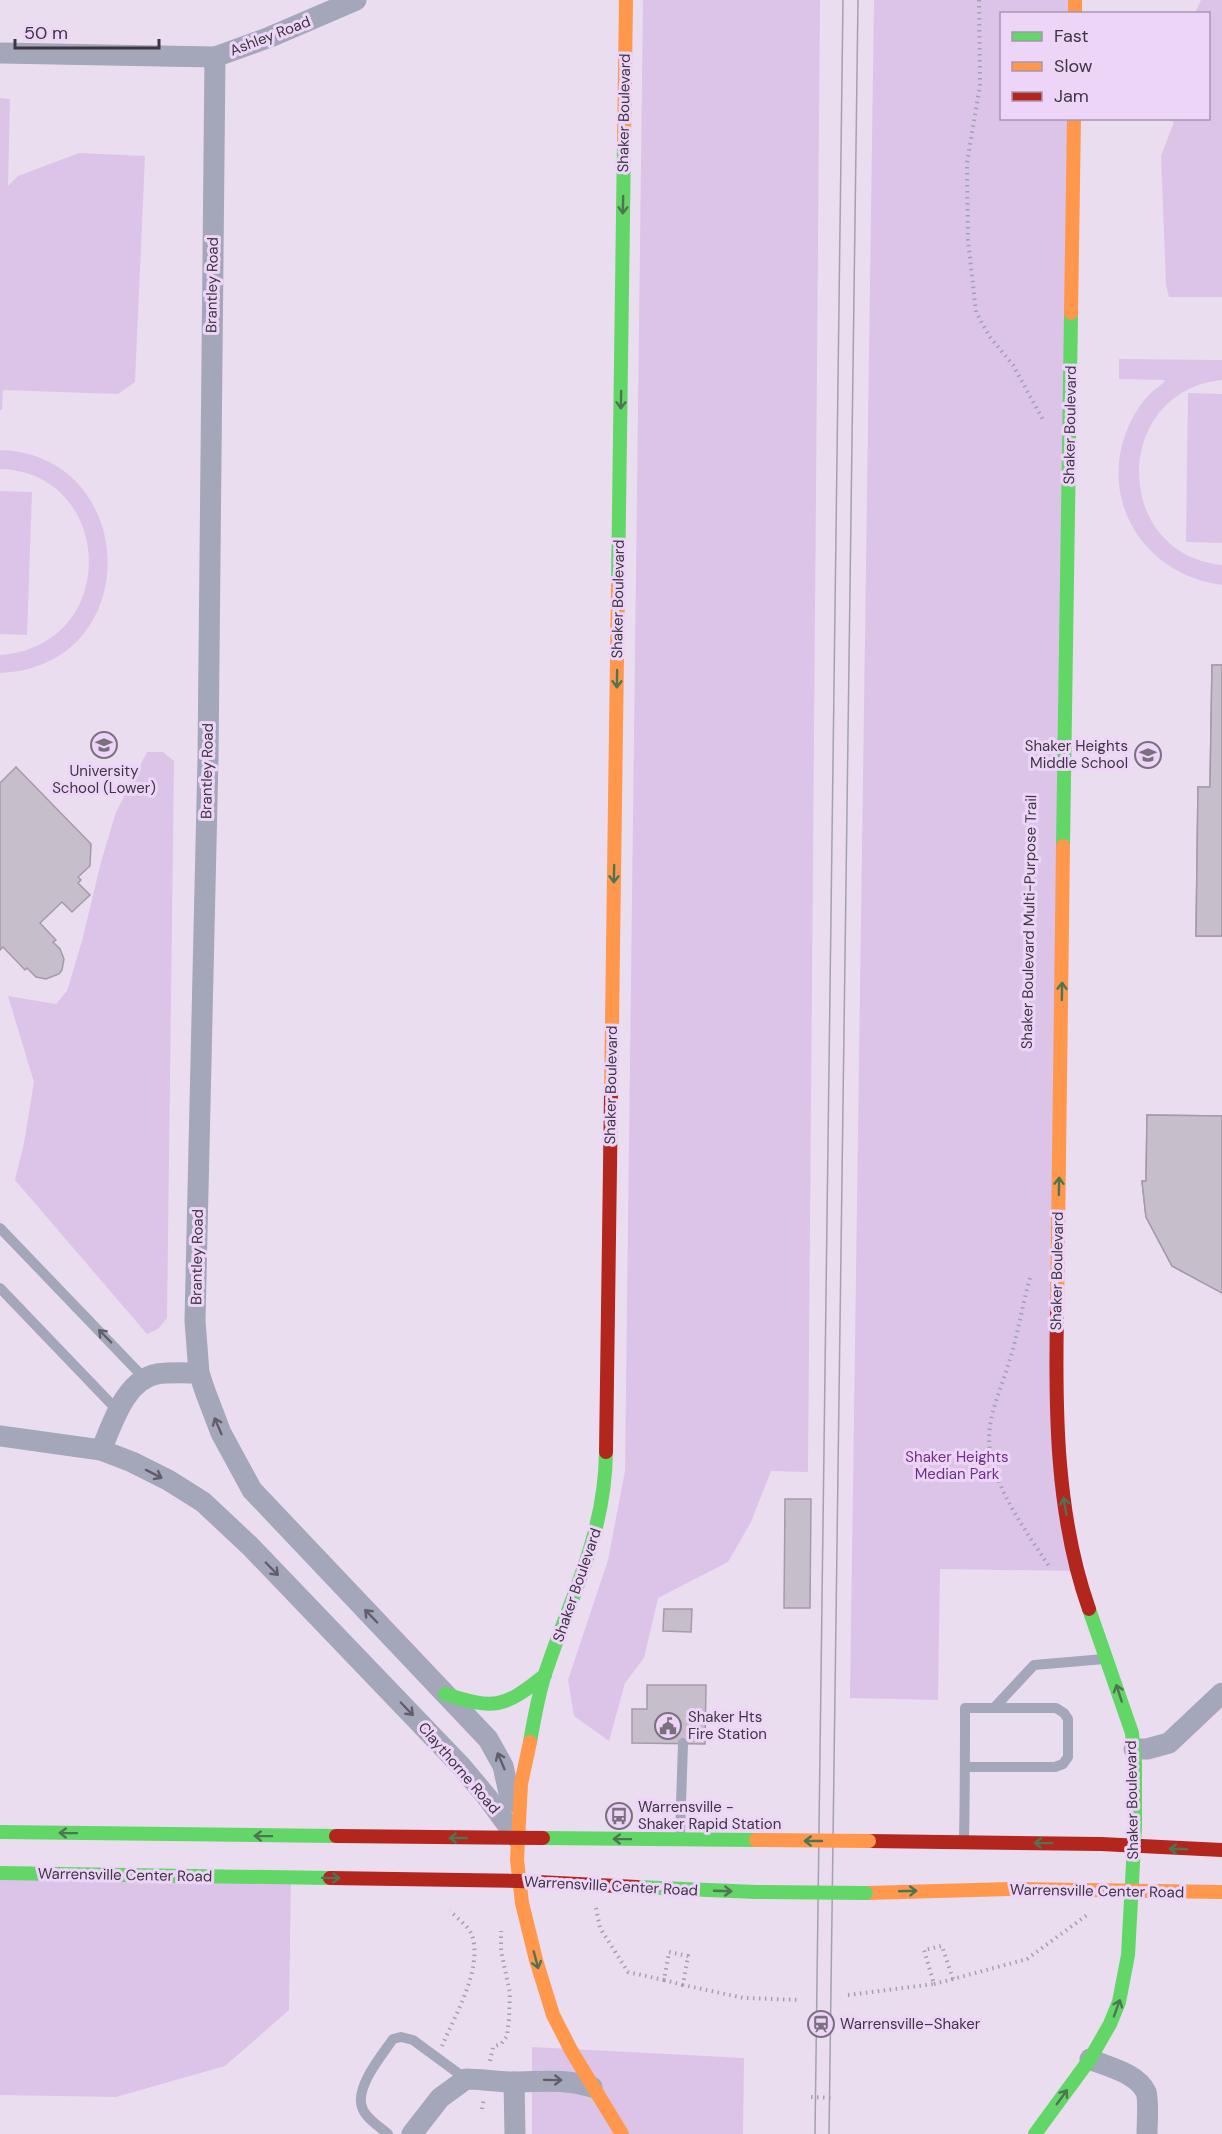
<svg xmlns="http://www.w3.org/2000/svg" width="1222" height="2134" viewBox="0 0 1222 2134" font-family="'DM Sans',sans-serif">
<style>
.green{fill:#dcc4e8}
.building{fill:#c7becc;stroke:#a49aa8;stroke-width:1.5}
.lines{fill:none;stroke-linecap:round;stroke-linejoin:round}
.path{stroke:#a0a2af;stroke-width:4;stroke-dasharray:1.5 4.5;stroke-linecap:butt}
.lane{stroke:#a3a7b9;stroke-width:10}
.street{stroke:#a3a7b9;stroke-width:21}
.fast{stroke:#63d668;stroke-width:14}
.slow{stroke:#ff974d;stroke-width:14}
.jam{stroke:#b3261e;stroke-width:14}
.tram{stroke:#a3a1af;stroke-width:1.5}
.fast-bridge{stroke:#63d668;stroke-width:14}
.slow-bridge{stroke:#ff974d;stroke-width:14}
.oneway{stroke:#4d7551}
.oneway2{stroke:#615d6c}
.labels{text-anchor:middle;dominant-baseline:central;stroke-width:6;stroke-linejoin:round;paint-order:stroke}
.street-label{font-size:15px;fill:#3e3542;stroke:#edd5f8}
.poi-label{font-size:15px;fill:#3e3542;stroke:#edd5f8;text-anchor:start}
.park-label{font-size:15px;fill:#6f3187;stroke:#edd5f8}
</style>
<rect width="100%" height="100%" fill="#eaddf0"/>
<g class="green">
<path d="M643,0H820L808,1472L771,1471L751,1522L728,1562L658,1598L644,1658L625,1683L609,1741L574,1716L568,1680L608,1560L625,1471Z"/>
<path d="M874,0H1075V13L1002,14V118L1074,119L1056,1358L1078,1571L940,1569L938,1700L850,1698Z"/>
<path d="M1201,0H1222V297H1169L1166,285L1161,156L1174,122L1167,119L1208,118V14L1195,13Z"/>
<path d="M0,98L10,99L8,186L18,176L79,153L145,156L135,382L118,394L3,390L2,410H0Z"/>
<path d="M1119,359L1222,360V380C1112,391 1111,554 1222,565V585C1146,575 1098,503 1127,430C1132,417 1141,402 1152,392C1156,388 1162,385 1165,380L1119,379Z"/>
<path d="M1188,393L1222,394V543L1186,542Z"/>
<path d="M0,450C140,454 147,667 0,673V655C122,646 115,472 0,469Z"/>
<path d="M0,491L32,492L27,635L0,634Z"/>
<path d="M147,752H163L174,761L167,1318L158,1329L147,1334L15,1180L24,1143L34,1082L8,996L56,1004L67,991L82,941L101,862L116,812Z"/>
<path d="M0,1873L291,1877L289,2010L225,2066L116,2097L0,2095Z"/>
<path d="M532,2047L744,2058L743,2134H532Z"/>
</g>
<g class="building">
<path d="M1212,665H1222V936H1196L1198,787H1210Z"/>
<path d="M1212,665H1222V936H1196L1198,787H1210Z"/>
<path d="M16,767L91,844L90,866L78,877L81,880L78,883L90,895L72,912L62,902L40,923L56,940L53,942L60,949L64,959L62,970L59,974L46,979L36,977L27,968L25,970L3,947L0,950V783Z"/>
<path d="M1147,1115L1222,1116V1293L1172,1266L1146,1217L1142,1181H1146Z"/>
<path d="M1147,1115L1222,1116V1293L1172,1266L1146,1217L1142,1181H1146Z"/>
<path d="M785,1499H811L810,1608H784Z"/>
<path d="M664,1609H692L691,1632L663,1631Z"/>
<path d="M647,1685H706L705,1744L632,1743V1709H647Z"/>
</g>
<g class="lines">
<g class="path">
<path d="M979,0L980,85L967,163L968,240L976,312L990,337L1013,365L1043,420"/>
<path d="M1030,1278C1022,1306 1018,1335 1009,1362C1001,1391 985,1420 990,1451C997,1493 1027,1532 1050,1568"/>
<path d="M596,1908L600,1928L628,1972L664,1980L669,1952L688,1956L683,1985L744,1998L800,2000"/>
<path d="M664,1980L683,1985"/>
<path d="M934,1984L953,1979"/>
<path d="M848,1995L934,1984L924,1950L942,1946L953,1979L1027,1959L1087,1915"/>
<path d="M442,2046C455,2015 483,1969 472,1935C469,1927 457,1918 450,1911"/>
<path d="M490,2061L493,2047L501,2044L507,2036L509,2019L510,1993L501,1951V1931"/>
<path d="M811,2097L833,2098"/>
<path d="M482,2109L484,2098"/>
</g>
<g class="lane">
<path d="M0,1228L145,1379"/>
<path d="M0,1288L118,1411"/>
<path d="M994,1708L1034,1665L1104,1659"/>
<path d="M680,1836L683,1743"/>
<path d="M964,1839C965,1795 965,1752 965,1708H1056L1064,1713L1068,1719V1757L1063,1764L1055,1767H965"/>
<path d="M388,2134C380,2127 365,2118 362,2107C355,2087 382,2055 393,2039L401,2037L413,2040L466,2079"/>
</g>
<g class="street">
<path d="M0,53L215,57L270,37L356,0"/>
<path d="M215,57L208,758L195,1321L199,1373L205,1391L221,1433L252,1490L488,1739L503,1766L511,1802"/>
<path d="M0,1436L101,1450L132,1462L168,1480L203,1502L250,1546L461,1766L487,1797L517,1838"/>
<path d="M101,1450C113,1423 125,1380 157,1374C171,1372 186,1373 199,1373"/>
<path d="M1134,1749H1147L1169,1743L1222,1693"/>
<path d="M1090,2059C1107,2067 1136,2072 1146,2092C1149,2100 1147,2124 1147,2134"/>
<path d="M514,2082L515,2134"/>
<path d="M412,2134L440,2098L466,2079C481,2079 497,2082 512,2082C542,2082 563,2078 592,2087"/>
</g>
<g class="fast">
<path d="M618,584L624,142"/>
<path d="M1063,846L1071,313"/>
<path d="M445,1694C495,1710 504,1708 545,1675"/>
<path d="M530,1742C534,1719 538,1696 545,1674C570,1598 605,1536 606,1452"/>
<path d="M0,1832L336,1836"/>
<path d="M543,1838L756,1840"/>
<path d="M0,1873L330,1878"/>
<path d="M637,1887L756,1892"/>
<path d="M1035,2134L1090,2059L1110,2024L1119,2002L1128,1955L1135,1827V1764L1132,1733L1089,1609"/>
</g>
<g class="slow">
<path d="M1075,0V14"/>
<path d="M624,142L626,0"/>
<path d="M1071,313L1074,118"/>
<path d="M611,1095L618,584"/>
<path d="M1057,1313L1063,846"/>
<path d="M530,1742L521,1784L517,1860L522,1903L536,1960L553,2015L572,2052L622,2134"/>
<path d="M866,1893L1010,1889L1222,1892"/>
</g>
<g class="jam">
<path d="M1057,1313C1055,1411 1056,1516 1089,1609"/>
<path d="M606,1452L611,1095"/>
<path d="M336,1836L543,1838"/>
<path d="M869,1841L1101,1844L1222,1850"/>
<path d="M330,1878L518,1881L637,1887"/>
</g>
<g class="tram">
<path d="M815,2134L843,0"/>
<path d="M829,2134L858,0"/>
</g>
<path class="fast-bridge" d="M756,1892L866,1893"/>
<path class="slow-bridge" d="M756,1840L869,1841"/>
</g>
<defs><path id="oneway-shaft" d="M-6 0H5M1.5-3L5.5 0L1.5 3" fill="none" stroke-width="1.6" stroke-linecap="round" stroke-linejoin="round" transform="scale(1.5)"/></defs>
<g class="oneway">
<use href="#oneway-shaft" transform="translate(623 205) rotate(91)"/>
<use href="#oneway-shaft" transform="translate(621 400) rotate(91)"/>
<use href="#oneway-shaft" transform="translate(617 679) rotate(91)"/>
<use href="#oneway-shaft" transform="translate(614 874) rotate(91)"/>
<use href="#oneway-shaft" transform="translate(1062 991) rotate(-89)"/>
<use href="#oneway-shaft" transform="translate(1059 1186) rotate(-89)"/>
<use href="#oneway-shaft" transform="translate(1065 1506) rotate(-99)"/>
<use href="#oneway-shaft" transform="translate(1119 1693) rotate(-108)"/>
<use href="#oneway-shaft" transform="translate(68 1833) rotate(-179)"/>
<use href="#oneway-shaft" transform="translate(263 1836) rotate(-179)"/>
<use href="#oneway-shaft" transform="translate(458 1838) rotate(-180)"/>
<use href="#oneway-shaft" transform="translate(622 1839) rotate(-179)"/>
<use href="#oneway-shaft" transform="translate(813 1841) rotate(-180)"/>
<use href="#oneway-shaft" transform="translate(1043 1843) rotate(-179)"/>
<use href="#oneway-shaft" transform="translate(1178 1849) rotate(-178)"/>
<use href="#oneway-shaft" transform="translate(331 1878) rotate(1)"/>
<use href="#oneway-shaft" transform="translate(723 1891) rotate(2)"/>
<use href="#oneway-shaft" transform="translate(908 1891) rotate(-2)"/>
<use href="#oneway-shaft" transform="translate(536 1960) rotate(75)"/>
<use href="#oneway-shaft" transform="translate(1117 2008) rotate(-70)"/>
<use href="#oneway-shaft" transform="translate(1062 2097) rotate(-54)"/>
</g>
<g class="oneway2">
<use href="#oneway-shaft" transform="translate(105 1336) rotate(-134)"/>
<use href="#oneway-shaft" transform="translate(218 1426) rotate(-113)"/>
<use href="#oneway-shaft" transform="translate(154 1474) rotate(27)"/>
<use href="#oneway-shaft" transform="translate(272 1569) rotate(46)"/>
<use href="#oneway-shaft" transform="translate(371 1616) rotate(-134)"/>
<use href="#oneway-shaft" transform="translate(407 1709) rotate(46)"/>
<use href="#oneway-shaft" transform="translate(501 1761) rotate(-113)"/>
<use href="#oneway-shaft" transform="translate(553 2080) rotate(1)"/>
</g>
<defs>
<symbol id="school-ring" viewBox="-11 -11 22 22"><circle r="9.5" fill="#edd5f8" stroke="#7a707f" stroke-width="1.5"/><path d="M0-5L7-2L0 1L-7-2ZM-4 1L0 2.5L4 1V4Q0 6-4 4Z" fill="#7a707f"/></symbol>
<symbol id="civic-ring" viewBox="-11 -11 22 22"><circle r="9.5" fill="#edd5f8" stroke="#7a707f" stroke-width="1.5"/><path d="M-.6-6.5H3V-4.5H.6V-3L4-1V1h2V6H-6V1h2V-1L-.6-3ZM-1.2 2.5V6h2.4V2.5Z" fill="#7a707f"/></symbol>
<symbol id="bus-ring" viewBox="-11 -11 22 22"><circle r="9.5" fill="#edd5f8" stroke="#7a707f" stroke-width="1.5"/><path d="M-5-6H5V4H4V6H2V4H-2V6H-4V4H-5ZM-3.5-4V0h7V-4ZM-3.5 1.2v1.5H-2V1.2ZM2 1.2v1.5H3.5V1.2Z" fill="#7a707f"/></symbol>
<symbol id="station-ring" viewBox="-11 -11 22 22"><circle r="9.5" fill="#edd5f8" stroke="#7a707f" stroke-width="1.5"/><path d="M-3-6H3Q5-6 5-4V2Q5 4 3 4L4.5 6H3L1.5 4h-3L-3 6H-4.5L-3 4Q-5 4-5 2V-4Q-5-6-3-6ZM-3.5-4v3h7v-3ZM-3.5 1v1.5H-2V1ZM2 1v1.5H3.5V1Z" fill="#7a707f"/></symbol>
</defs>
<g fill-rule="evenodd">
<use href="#school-ring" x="89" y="730" width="30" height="30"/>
<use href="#school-ring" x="1133" y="740" width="30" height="30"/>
<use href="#civic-ring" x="653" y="1711" width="30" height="30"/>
<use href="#bus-ring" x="604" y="1801" width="30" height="30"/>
<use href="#station-ring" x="806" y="2009" width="30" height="30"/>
</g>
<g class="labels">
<g class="street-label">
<text transform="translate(270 36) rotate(-21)">Ashley Road</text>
<text transform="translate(624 113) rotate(-89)">Shaker Boulevard</text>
<text transform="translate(212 285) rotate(-89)">Brantley Road</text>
<text transform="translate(1070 425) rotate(-89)">Shaker Boulevard</text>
<text transform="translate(618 599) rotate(-89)">Shaker Boulevard</text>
<text transform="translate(207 771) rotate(-89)">Brantley Road</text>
<text transform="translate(1029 922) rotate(-89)">Shaker Boulevard Multi-Purpose Trail</text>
<text transform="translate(611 1085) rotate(-89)">Shaker Boulevard</text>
<text transform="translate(197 1257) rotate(-89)">Brantley Road</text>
<text transform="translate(1057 1271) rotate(-89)">Shaker Boulevard</text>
<text transform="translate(577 1585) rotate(-71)">Shaker Boulevard</text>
<text transform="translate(459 1768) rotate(49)">Claythorne Road</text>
<text transform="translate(1132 1800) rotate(-91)">Shaker Boulevard</text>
<text transform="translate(125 1875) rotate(1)">Warrensville Center Road</text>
<text transform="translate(611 1886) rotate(3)">Warrensville Center Road</text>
<text transform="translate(1097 1891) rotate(1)">Warrensville Center Road</text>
</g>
<g class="poi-label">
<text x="1128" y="746" text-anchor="end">Shaker Heights<tspan x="1128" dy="17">Middle School</tspan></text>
<text x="104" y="771" text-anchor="middle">University<tspan x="104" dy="17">School (Lower)</tspan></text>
<text x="688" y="1717">Shaker Hts<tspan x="688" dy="17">Fire Station</tspan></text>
<text x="638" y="1807">Warrensville -<tspan x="638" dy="17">Shaker Rapid Station</tspan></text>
<text x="840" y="2024">Warrensville–Shaker</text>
</g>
<g class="park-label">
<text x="957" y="1457">Shaker Heights<tspan x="957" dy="17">Median Park</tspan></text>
</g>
</g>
<rect x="1000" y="12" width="210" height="108" fill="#edd5f8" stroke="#a795af" stroke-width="1.5"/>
<rect x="1012" y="32" width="30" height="9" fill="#63d668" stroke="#a795af" stroke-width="1.5"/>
<text x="1054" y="42" font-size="18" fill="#3e3542">Fast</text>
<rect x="1012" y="62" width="30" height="9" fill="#ff974d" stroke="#a795af" stroke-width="1.5"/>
<text x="1054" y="72" font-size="18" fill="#3e3542">Slow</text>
<rect x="1012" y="92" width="30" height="9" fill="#b3261e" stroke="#a795af" stroke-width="1.5"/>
<text x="1054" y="102" font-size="18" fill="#3e3542">Jam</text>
<path d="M15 39v9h144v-9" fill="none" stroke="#3e3542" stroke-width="3"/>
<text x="24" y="39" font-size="18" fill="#3e3542" stroke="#edd5f8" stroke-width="4.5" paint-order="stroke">50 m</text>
</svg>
